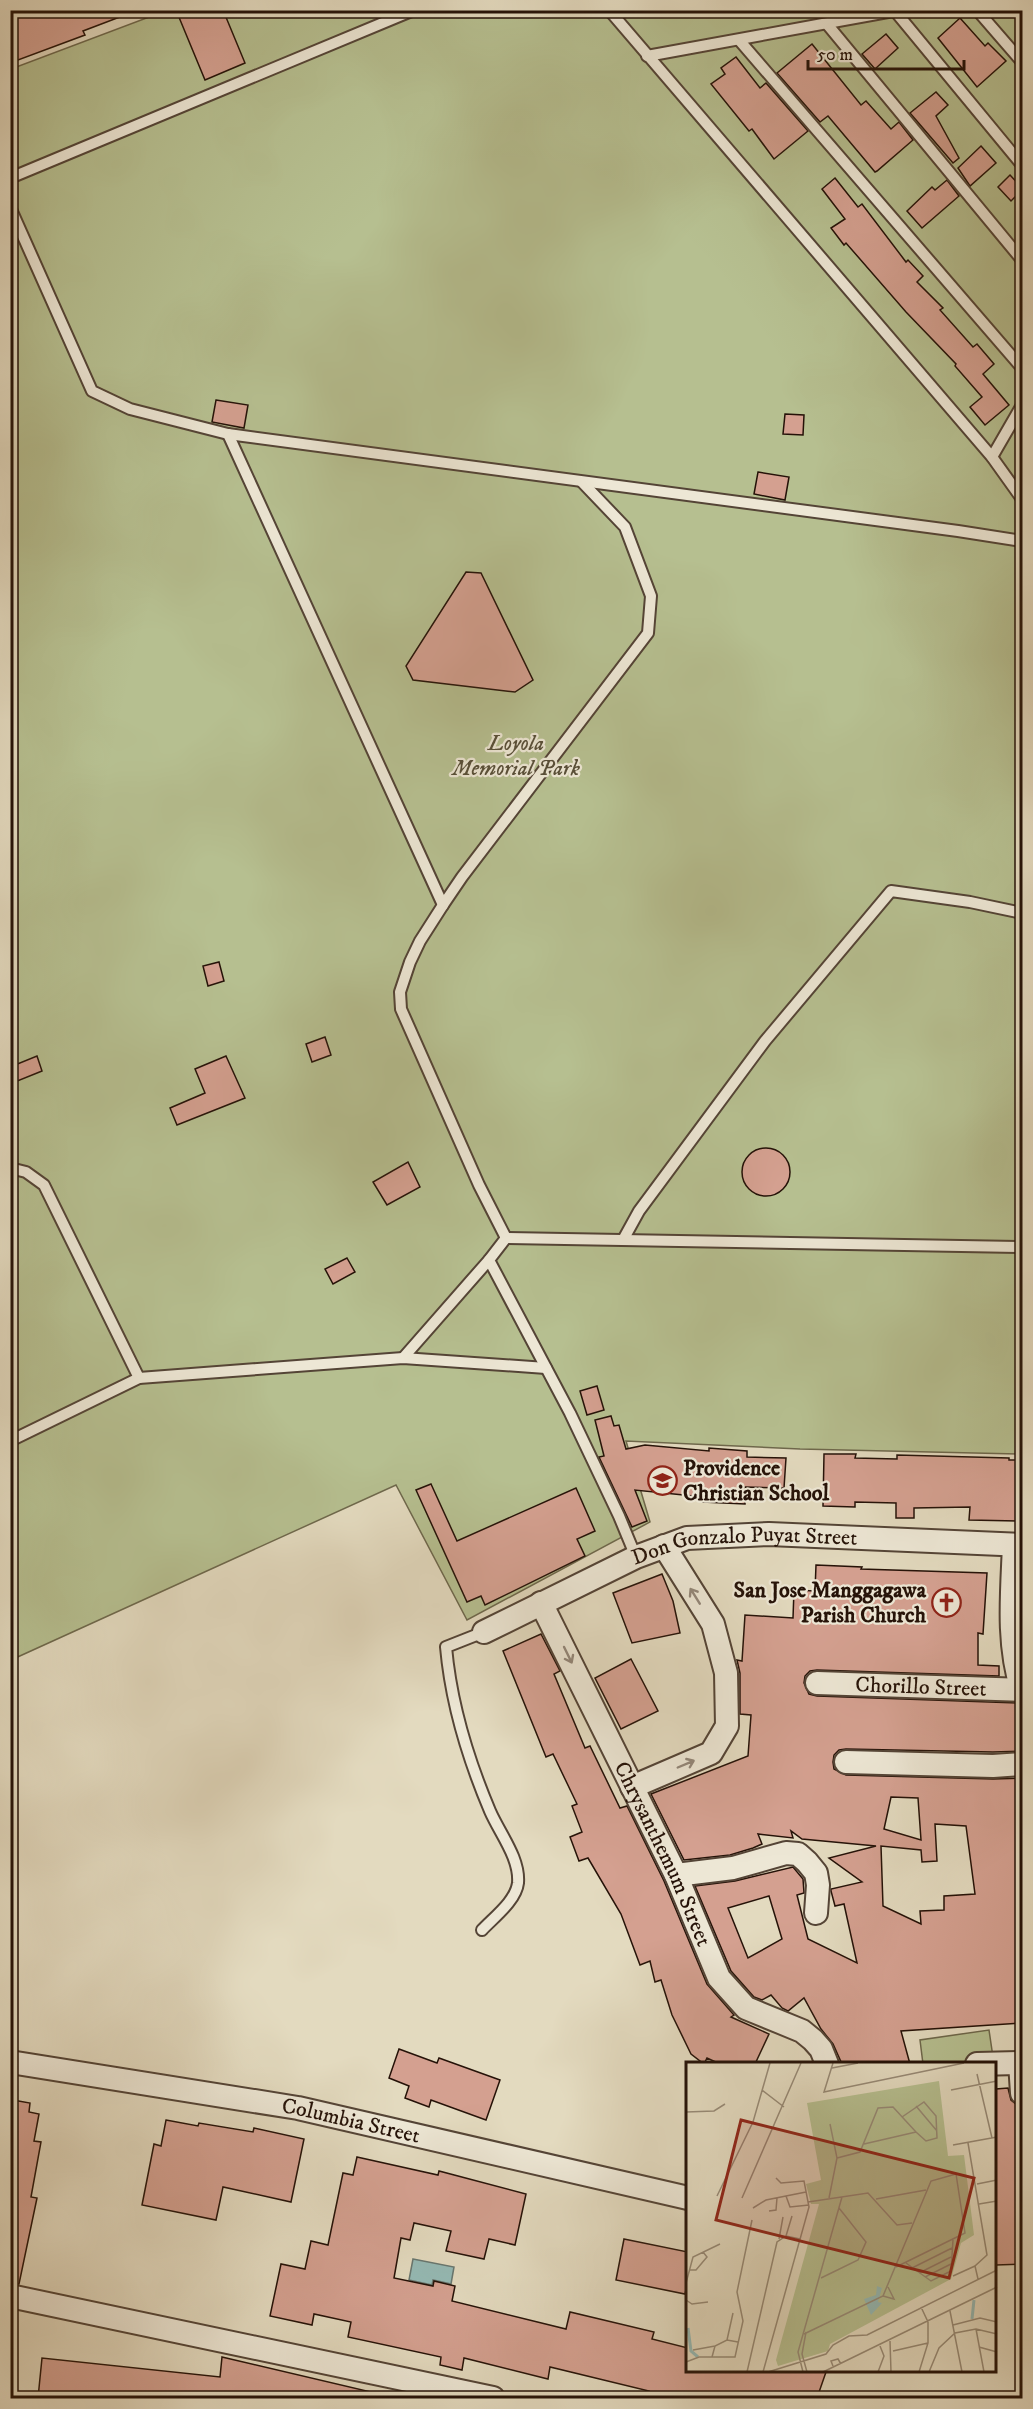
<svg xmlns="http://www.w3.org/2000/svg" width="1033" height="2409" viewBox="0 0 1033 2409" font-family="'IM FELL DW Pica',serif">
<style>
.green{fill:#b6bf90;stroke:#6e684c;stroke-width:1.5}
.water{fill:#95bab5;stroke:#687770;stroke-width:1.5}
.building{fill:#d4a090;stroke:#251208;stroke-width:1.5;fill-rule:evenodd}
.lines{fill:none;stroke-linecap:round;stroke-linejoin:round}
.service-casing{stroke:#544436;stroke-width:14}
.minor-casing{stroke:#544436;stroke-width:26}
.service{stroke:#ede7d5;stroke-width:10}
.minor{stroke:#ede7d5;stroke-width:22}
.oneway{stroke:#938779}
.labels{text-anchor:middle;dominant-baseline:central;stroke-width:4.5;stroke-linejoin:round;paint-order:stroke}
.park-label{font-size:22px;font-style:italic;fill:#584f38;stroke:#ede7d5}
.poi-label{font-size:22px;font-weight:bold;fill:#251208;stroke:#ede7d5;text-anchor:start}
.street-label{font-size:22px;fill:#251208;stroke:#ede7d5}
.inset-river{fill:none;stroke:#95bab5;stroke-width:3}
.inset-road{fill:none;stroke:#978a76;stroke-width:1.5}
.view{fill:#8f2418;fill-opacity:0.15;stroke:#8f2418;stroke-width:3}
.inset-edge{fill:none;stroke:#251208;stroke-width:3}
</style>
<rect width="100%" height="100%" fill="#e3dabf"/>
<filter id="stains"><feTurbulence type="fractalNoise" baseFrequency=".00333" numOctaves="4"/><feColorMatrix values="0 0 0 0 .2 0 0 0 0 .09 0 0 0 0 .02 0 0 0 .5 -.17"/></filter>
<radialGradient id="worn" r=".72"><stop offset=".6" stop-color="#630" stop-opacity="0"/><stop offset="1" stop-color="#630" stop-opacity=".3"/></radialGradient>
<g class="green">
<path d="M165,11H1022V1454L800,1449L626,1441L650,1522L467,1620L396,1485L11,1660V69Z"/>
<path d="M989,2030L994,2064H923L920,2040Z"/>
</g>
<path class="water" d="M413,2259L454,2267L451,2284L433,2280L432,2285L409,2280Z"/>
<g class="building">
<path d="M10,10H133V12L83,31L85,35L10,63Z"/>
<path d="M176,10H223L245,63L205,80Z"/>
<path d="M960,18L985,46L988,43L1006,61L977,87L938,38Z"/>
<path d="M886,34L898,48L875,69L862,54Z"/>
<path d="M812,44L861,105L866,101L891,129L899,122L913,140L877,171L875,172L860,154L828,116L820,122L777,73Z"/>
<path d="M736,57L760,88L766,83L808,131L774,159L752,129L749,131L711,84L725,74L721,68Z"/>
<path d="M936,92L948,105L936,116L959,158L953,163L910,113Z"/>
<path d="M981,146L996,163L970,186L958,168Z"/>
<path d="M1010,175L1023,189L1011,201L998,187Z"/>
<path d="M835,178L858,207L862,204L906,262L908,260L923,276L917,282L943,308L940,310L973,347L977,344L994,364L983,374L1009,405L985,425L970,407L982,397L955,366L956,364L906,312L846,243L844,245L831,228L845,219L822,189Z"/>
<path d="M947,180L959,196L922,228L907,211L932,187L935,190Z"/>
<path d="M216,400L248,405L244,428L212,422Z"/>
<path d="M785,414L804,415L803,435L783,434Z"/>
<path d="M758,472L789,477L785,500L754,494Z"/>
<path d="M466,572L481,573L533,680L515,692L413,680L406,666Z"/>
<path d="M219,962L224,981L208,986L203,966Z"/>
<path d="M325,1037L331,1055L312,1062L306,1044Z"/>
<path d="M37,1056L42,1071L10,1084V1067Z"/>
<path d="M226,1056L245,1098L177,1125L170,1108L205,1093L195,1069Z"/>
<circle cx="766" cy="1172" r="24"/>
<path d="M408,1162L420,1187L387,1205L373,1182Z"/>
<path d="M347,1258L355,1272L333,1284L325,1269Z"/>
<path d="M597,1386L604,1410L587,1415L580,1391Z"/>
<path d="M611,1416L614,1426L619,1425L626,1449L645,1445L709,1451V1448L747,1451V1457L786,1458L784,1488L745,1487V1504L703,1502V1497L635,1490L647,1521L632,1527L599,1457L604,1456L595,1420Z"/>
<path d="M824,1454H856L855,1458L897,1459V1455L1009,1458V1460H1023V1521L969,1520L970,1507L914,1508V1518H896V1503L855,1502V1507L823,1506Z"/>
<path d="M431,1484L457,1541L576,1488L595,1531L577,1539L585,1556L485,1605L481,1596L467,1602L416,1490Z"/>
<path d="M816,1565L862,1567L861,1569L987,1573L983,1634L978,1633V1665L999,1666V1676L817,1670L810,1671L805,1676L804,1683L809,1694L817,1696L1020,1703L1023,1707V1751L993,1752L846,1749L839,1750L834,1755L833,1762L834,1769L846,1775L993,1779L1023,1778V1885H1021L1023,2023L901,2031L910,2064H842L833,2044L821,2029L804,1998L788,2011L782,2008L771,1995L762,2000L754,1997L731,1971L695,1886L735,1881L793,1867L803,1879L804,1893L797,1895L808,1939L857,1963L844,1904L835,1906L831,1891V1889L862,1882L829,1858L876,1846L802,1839L791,1831L793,1838L758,1834L762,1844L753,1848L730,1855L684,1860L651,1794L748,1756L751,1715L740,1714V1673L737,1660L742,1661L745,1615L793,1618L794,1590L815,1591ZM891,1797L918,1798L921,1840L884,1829ZM935,1824L966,1826L975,1894L944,1896V1910L920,1911L921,1924L883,1906L881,1846L921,1850L922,1862L937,1861ZM769,1896L782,1939L748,1958L728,1908Z"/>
<path d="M662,1574L673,1601L680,1633L632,1643L613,1593Z"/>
<path d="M541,1634L560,1671L554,1674L585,1748L590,1746L620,1808L627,1806L664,1881L707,1984L734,2015L731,2017L769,2034L755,2064H720L707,2058L704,2064L691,2054L672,2015L661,1980L655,1982L650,1961L640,1965L621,1914L588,1858L579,1861L570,1837L582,1832L572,1806L577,1804L553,1754L546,1757L503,1651Z"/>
<path d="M631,1659L658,1711L621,1729L595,1678Z"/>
<path d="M399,2049L437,2063L439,2058L500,2080L486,2120L431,2100L429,2107L405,2098L409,2086L389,2078Z"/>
<path d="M1008,2088L1011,2100L1017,2105L1019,2129L1023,2168V2264L996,2265V2089Z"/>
<path d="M13,2100L30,2103L29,2112L39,2114L34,2141L41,2142L31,2197L37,2198L19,2284L10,2283V2105H12Z"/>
<path d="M166,2120L198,2126L199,2123L253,2132L254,2128L304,2139L291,2202L223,2187L216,2220L142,2205L154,2144L161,2146Z"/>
<path d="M357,2157L438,2175L439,2171L526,2194L515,2245L489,2239L484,2259L446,2251L451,2231L414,2223L410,2240L401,2238L394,2278L433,2286L434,2281L455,2286L452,2301L566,2329L570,2312L654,2332L652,2339L688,2348V2372H826L817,2398H647L649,2391L550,2367L548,2379L464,2358L462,2370L440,2365L441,2357L348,2337L351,2322L314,2314L312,2325L270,2316L281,2264L305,2269L311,2241L328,2245L343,2173L353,2175Z"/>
<path d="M624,2239L688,2252V2281L685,2294L616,2280Z"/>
<path d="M222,2357L371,2392L370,2398H38L42,2358L220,2377Z"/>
</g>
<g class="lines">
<defs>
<g id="service">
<path d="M609,10L992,457L1022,499"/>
<path d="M977,10L1022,62"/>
<path d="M895,11L1022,165"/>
<path d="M827,24L1022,260"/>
<path d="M739,40L1022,368"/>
<path d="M647,56L899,10"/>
<path d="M10,178L414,10"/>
<path d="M10,207L92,391L130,409L228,434L958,531L1022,541"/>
<path d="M228,434L443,905"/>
<path d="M992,457L1022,405"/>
<path d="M582,482L625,527L651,596L648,633L462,877L443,905L420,941L410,962L400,992L401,1009L479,1185L506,1238L489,1260L570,1413L619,1516L636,1557"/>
<path d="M10,1168L26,1172L44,1185L139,1378"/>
<path d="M506,1238L1022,1247"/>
<path d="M623,1240L639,1211L765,1041L891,891L970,902L1022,913"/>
<path d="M403,1358L489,1260"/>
<path d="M10,1441L139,1378L403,1358L546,1368"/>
<path d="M482,1930C493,1918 516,1901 518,1883C520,1858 500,1834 490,1811C468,1759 451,1703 446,1647L484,1632"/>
</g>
<g id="minor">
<path d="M1014,1545C1012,1594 1007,1643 1022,1690"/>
<path id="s1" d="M541,1603L676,1875L719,1978L746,2008L802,2031L813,2040L821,2049L827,2064"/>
<path id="s2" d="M484,1632L636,1557L687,1538L769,1534L1022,1545"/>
<path id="s3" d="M817,1683L1022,1690"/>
<path d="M846,1762L993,1766L1022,1764"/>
<path d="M632,1787L711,1753L727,1726L726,1673L713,1624L664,1546"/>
<path d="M676,1875L733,1868L786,1853L798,1854L807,1862L816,1873L818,1885L816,1913"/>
<path id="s4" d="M10,2062L298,2108L688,2198"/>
<path d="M1020,2063L1022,2093"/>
<path d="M977,2064L1022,2063"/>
<path d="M10,2296L493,2398"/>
</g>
</defs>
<use href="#service" class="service-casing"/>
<use href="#minor" class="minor-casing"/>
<use href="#service" class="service"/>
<use href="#minor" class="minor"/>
</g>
<defs><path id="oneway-shaft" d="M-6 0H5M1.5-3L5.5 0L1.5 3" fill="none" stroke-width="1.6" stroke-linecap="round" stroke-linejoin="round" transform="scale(1.5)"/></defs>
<g class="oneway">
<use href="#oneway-shaft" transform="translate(695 1596) rotate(-122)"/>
<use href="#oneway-shaft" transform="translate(568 1655) rotate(64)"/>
<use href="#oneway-shaft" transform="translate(686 1764) rotate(-23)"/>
</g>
<defs>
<symbol id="school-ring" viewBox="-11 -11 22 22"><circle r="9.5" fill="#ede7d5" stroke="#8f2418" stroke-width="1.5"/><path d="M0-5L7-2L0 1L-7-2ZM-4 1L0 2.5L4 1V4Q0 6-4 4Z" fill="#8f2418"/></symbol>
<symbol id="church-ring" viewBox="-11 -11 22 22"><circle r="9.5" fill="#ede7d5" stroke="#8f2418" stroke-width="1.5"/><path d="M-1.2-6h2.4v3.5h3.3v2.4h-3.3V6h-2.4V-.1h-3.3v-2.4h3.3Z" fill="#8f2418"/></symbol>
</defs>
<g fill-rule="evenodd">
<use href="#school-ring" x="646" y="1464" width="33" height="33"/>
<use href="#church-ring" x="930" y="1586" width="33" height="33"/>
</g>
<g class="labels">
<g class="park-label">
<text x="516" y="743">Loyola<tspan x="516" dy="25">Memorial Park</tspan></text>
</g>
<g class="poi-label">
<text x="683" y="1468">Providence<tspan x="683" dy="25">Christian School</tspan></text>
<text x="926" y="1590" text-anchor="end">San Jose Manggagawa<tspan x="926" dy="25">Parish Church</tspan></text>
</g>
<g class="street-label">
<text stroke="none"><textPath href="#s2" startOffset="280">Don Gonzalo Puyat Street</textPath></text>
<text stroke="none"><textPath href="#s3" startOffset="104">Chorillo Street</textPath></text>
<text stroke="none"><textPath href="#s1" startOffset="279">Chrysanthemum Street</textPath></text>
<text stroke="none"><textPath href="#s4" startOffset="346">Columbia Street</textPath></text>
</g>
</g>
<g transform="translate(686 2062)">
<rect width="310" height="310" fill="#e3dabf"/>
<path d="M253,19L262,94L278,93L288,173L275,181L265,217L144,282L142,289L92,304L90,298L133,142H125L120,122L135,118L121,41Z" fill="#b6bf90"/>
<path d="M191,224L196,226L192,240L196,241L185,253L178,237L190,233Z" fill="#95bab5"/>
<path class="inset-river" d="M286,257L288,238M2,266L5,289L12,295"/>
<path class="inset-road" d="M147,1L138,30L278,1M146,6L172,1M291,12L306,76M76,28L98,45M265,28L311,19M230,44L251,69M0,50L28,49L39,42M282,81L301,193L289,204L292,217M178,82L230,70M267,83L311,75M151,96L174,90L192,46L207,45L230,70L240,79L251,76L250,54L238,40L216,55M291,122L311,118M31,134L67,60L84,1M100,134L104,145L123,143M56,136L115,1M143,136L151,96L144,62M190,137L240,128M122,140L182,131L211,163L226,161M293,142L311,139M67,146L80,138L120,130M83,149L90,148L91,136M100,174L106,154M93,177L97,155M220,201L245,219L265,209L267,178M226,206L266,186M4,208H10L21,195L17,190M233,211L265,195M267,214L289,204M239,215L265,202M135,216L172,198L180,180L153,146M0,221L7,195L34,182M197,234L208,237L202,225M0,238L6,242L22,240M264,249L276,310M267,263L294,256L311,260M290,267L298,310M120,270L116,292L121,310M118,272L197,234L245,119L270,112L279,171L210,205M41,278L47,251M204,279L205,310M293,285L311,290M7,288L29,284M207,289L242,281M26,295L29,284L41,278L52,280M0,300L13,295H49L57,259L51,230L66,158M147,304L145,299L152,297L155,302M61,310L91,180L100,174L114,177M77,310L123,145L118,119L95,121L90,116M82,310L140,292L147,283L163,274L181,273L311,208M117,310L112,290L156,135M137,310L311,225M192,310L198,294L194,284M233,310L242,281V260L235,245M243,310L253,286L269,271L290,267L311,272"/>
<path class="view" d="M55,58L288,116L263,216L30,158Z"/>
<rect width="310" height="310" class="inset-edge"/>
</g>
<rect width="1033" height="2409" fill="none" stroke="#e3dabf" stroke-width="36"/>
<rect x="12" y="12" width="1009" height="2385" fill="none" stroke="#251208" stroke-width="3"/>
<rect x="18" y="18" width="997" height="2373" fill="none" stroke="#251208" stroke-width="1.5"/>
<path d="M808 60v9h156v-9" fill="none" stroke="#251208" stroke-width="3"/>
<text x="817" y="60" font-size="18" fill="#251208" stroke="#ede7d5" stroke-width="4.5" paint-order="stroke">50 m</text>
<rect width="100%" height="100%" filter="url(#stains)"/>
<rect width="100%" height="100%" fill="url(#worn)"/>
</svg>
